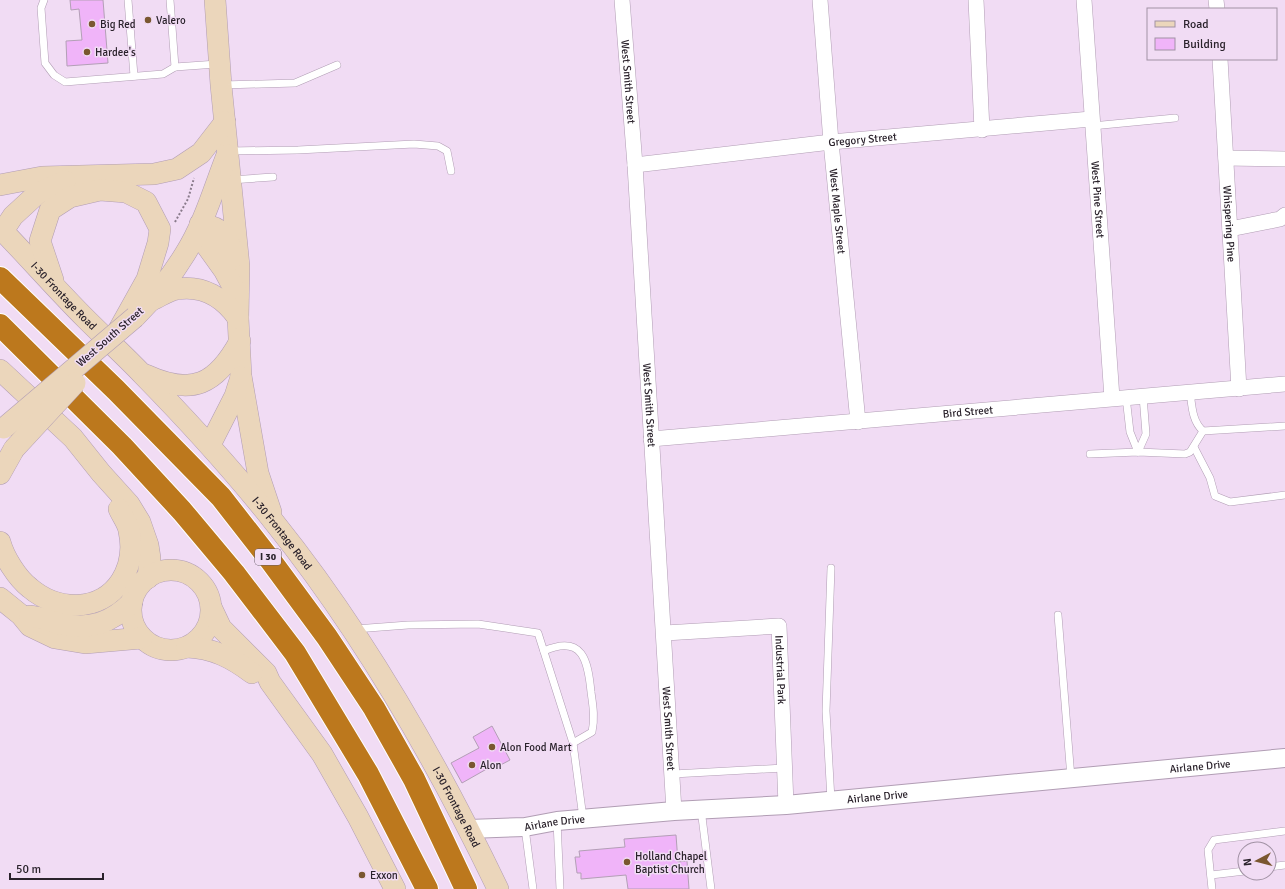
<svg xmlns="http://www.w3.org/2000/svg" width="1285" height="889" viewBox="0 0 1285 889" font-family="Signika,sans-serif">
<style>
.building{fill:#f0b4f9;stroke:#b39fb6}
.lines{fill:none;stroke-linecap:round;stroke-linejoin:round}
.service-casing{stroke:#b19db4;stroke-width:8}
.minor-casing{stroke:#b19db4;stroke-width:16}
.tertiary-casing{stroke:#b19db4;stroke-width:20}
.secondary-casing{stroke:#b19db4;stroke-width:22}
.motorway-casing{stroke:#fff;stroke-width:24}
.path{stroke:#897b8b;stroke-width:2;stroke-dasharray:2 2;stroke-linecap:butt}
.service{stroke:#fff;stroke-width:7}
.minor{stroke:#fff;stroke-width:15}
.tertiary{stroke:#fff;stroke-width:18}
.secondary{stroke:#ebd6bb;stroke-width:21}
.motorway{stroke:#bc781d;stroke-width:22}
.secondary-bridge-casing{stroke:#b19db4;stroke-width:22;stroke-linecap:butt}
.secondary-bridge{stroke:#ebd6bb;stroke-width:21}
.poi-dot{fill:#7a5730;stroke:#f1dcf4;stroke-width:1.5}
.labels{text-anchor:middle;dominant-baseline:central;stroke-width:3;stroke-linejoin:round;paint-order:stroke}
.shield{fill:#f1dcf4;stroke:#665a67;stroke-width:1}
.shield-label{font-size:10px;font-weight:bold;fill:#2a222b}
.poi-label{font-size:11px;fill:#2a222b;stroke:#f1dcf4;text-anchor:start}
.street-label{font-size:11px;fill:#2a222b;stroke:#f1dcf4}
</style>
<rect width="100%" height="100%" fill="#f1dcf4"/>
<g class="building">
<path d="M70,0H103L108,63L67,66L66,41L82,40L79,9L71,10Z"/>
<path d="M492,726L510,760L493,769L492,766L462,783L451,763L479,748L473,737Z"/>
<path d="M676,835L678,862L687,861L689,889H628L626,875L581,879V873H577L575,857H580L579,851L625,847L624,839Z"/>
</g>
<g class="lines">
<defs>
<g id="service">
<path d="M44,0L41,8L45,63L54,75L65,82L163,74L175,67L217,64"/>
<path d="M128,0L134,76"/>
<path d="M170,0L175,67"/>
<path d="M223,85L295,83L337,65"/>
<path d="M1092,126L1175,118"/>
<path d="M230,151L298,150L414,144L438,146L447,151L451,171"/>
<path d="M231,180L273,177"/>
<path d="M1190,392C1192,406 1192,421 1203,431L1285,426"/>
<path d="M1126,397L1130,432L1138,452L1146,434L1143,396"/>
<path d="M1194,447L1210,478L1215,496L1230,502L1285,495"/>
<path d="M1090,454L1138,452L1185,454L1190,452L1203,431"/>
<path d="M831,568L826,711L831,800"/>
<path d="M1058,615L1071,778"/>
<path d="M355,629L408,625L478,624L538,633L573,743L583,818"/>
<path d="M544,651C583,634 588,661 591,692C593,706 595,718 592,732L573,743"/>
<path d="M673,774L784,768"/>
<path d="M701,809L711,889"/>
<path d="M557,821L560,889"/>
<path d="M525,828L533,889"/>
<path d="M1269,867L1285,865"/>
<path d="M1211,875L1245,871"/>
<path d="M1212,889L1208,850L1214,840L1285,831"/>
</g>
<g id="minor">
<path id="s1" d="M622,0L635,165L674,811"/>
<path id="s2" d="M820,0L831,142L858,422"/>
<path d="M976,0L982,130"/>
<path id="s3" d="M1084,0L1112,398"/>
<path d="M1216,0L1217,9"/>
<path id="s4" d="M1220,59L1239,389"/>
<path d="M1226,158L1285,159"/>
<path id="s5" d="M635,165L831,142L1091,119"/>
<path d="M1230,229L1280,219L1285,215"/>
<path id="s6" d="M651,439L1285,384"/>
<path id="s7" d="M665,633L779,626L786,805"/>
</g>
<g id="tertiary">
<path id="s8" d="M469,829L525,827L557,821L674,811L786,805L1285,758"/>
</g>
<g id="secondary">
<path d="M215,0L221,85L239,266L238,318L241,376L258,473L271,512"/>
<path d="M0,185L42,177L154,174L177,169L201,153L225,122"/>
<path id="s9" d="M0,228C29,258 57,290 86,319C105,338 125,356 143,375C189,422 233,470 274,522C364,634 436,760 498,889"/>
<path d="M3,231L13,216L38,193L65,181"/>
<path d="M235,256C227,236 223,227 200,224L206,245L224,270L238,296"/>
<path d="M53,280L40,241L50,210L70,197L100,190L126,192L146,202L160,229L158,243L147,279L118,331"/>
<path d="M152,300C159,297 169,290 177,289C203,285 224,298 238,318"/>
<path d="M135,317C154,298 171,277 185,254C204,224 214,188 227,155"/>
<path d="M0,370L73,438L101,473L129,504L140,522L148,545L150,558L148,578"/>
<path d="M146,375C192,396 216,385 240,341"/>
<path d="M210,445L235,396L241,377"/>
<path d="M0,474L14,449"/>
<path d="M0,542C4,557 17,578 30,588C57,611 100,613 121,581C131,565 133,549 129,531C128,523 122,516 119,509"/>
<circle cx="171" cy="610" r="40"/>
<path d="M0,598L21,615L30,626L55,638L85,643L142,638"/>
<path d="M212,609L221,628L266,673L270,682L322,754L358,817L395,889"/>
<path d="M30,616C40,617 50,621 61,624C91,630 111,623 132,602"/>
<path d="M187,647C213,648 232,658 252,673"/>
</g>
<g id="motorway">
<path d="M0,278L116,390L221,497L271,561L327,637L374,708L414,779L466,889"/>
<path d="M0,325L122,446L182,511L234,573L295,653L368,774L427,889"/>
</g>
</defs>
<use href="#service" class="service-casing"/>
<use href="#minor" class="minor-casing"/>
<use href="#tertiary" class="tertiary-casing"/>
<use href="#secondary" class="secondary-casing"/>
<use href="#motorway" class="motorway-casing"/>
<path class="path" d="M175,222L188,199L194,178"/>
<use href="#service" class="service"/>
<use href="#minor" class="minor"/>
<use href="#tertiary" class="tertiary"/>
<use href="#secondary" class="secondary"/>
<use href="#motorway" class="motorway"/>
<defs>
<g id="secondary-bridge">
<path d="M4,428L135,317"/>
<path d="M14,449L75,383"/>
</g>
</defs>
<use href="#secondary-bridge" class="secondary-bridge-casing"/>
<use href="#secondary-bridge" class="secondary-bridge"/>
</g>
<g class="poi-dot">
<circle cx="148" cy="20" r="4"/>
<circle cx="92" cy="24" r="4"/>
<circle cx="87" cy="52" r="4"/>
<circle cx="492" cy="747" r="4"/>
<circle cx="472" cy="765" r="4"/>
<circle cx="627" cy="862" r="4"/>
<circle cx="362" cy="875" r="4"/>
</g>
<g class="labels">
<rect class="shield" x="255" y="549" width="26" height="16" rx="3"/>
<g class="shield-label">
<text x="268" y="557">I 30</text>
</g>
<g class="poi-label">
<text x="156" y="20">Valero</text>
<text x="100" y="24">Big Red</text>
<text x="95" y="52">Hardee's</text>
<text x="500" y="747">Alon Food Mart</text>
<text x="480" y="765">Alon</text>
<text x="635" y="856">Holland Chapel<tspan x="635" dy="13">Baptist Church</tspan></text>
<text x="370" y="875">Exxon</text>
</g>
<g class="street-label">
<text stroke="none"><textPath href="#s1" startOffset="82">West Smith Street</textPath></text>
<text stroke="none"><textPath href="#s5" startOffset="229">Gregory Street</textPath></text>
<text stroke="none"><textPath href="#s3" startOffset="200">West Pine Street</textPath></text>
<text stroke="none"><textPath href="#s2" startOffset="212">West Maple Street</textPath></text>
<text stroke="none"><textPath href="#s4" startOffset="165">Whispering Pine</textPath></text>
<text stroke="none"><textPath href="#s9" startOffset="93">I-30 Frontage Road</textPath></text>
<text transform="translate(110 337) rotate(-41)">West South Street</text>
<text stroke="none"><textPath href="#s1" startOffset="406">West Smith Street</textPath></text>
<text stroke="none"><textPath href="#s6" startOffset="318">Bird Street</textPath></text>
<text stroke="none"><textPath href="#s9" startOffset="416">I-30 Frontage Road</textPath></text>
<text stroke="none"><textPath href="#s7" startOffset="158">Industrial Park</textPath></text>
<text stroke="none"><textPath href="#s1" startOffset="730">West Smith Street</textPath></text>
<text stroke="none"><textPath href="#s8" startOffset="734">Airlane Drive</textPath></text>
<text stroke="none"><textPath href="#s8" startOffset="410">Airlane Drive</textPath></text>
<text stroke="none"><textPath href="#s9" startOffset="741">I-30 Frontage Road</textPath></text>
<text stroke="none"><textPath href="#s8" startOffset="86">Airlane Drive</textPath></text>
</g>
</g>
<rect x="1147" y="8" width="130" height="52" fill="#f1dcf4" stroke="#a192a4"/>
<rect x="1155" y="21" width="20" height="6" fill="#ebd6bb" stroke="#a192a4"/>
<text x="1183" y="28" font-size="12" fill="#2a222b">Road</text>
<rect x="1155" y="38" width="20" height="12" fill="#f0b4f9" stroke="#a192a4"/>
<text x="1183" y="48" font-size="12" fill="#2a222b">Building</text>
<g transform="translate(1257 861) rotate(263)"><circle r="19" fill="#f1dcf4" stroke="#a192a4"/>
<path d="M0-3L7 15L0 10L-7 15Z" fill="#7a5730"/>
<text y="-6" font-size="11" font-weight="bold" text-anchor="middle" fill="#2a222b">N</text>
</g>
<path d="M10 873v6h93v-6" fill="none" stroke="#2a222b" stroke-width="2"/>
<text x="16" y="873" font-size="12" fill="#2a222b" stroke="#f1dcf4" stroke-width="3" paint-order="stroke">50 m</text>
</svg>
